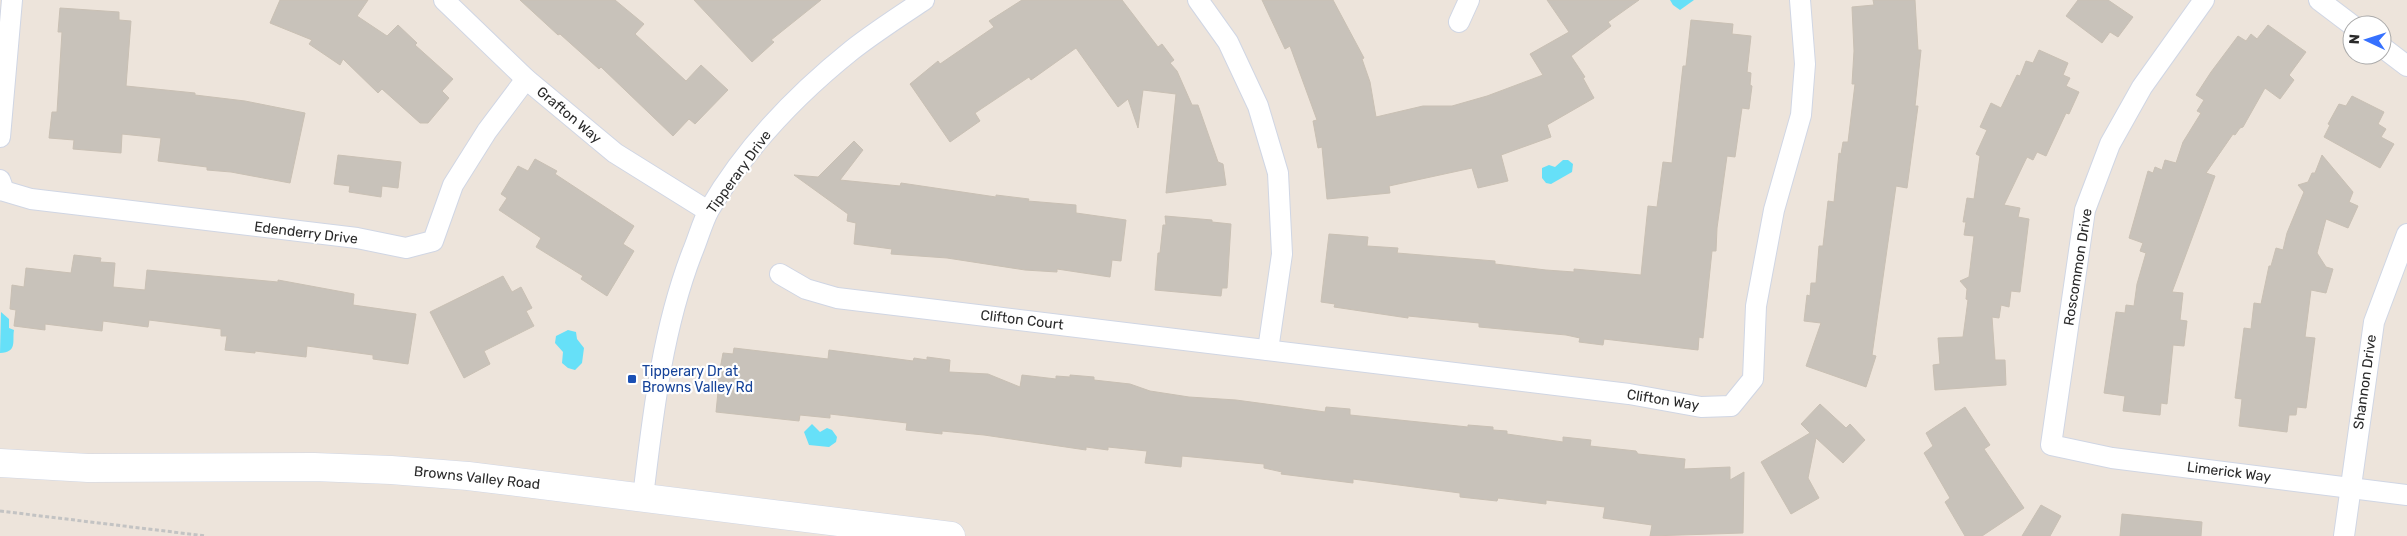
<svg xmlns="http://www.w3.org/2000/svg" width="2407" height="536" viewBox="0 0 2407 536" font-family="Rubik,sans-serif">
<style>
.water{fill:#66e0f8}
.building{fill:#c8c2ba;stroke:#c9c0b4}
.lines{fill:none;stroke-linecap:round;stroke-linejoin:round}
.minor-casing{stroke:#d0d6e4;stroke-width:22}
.secondary-casing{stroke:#d0d6e4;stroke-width:29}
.path{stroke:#c3c3c3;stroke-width:3;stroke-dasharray:4 2.5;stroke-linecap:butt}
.minor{stroke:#fff;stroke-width:20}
.secondary{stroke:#fff;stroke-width:28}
.transit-dot{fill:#1a4fb4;stroke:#fff;stroke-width:2}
.labels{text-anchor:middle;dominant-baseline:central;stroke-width:4.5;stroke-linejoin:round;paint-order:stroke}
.street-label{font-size:14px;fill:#2a2a2a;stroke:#fff}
.transit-label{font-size:14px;fill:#164399;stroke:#fff;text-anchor:start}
</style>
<rect width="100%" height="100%" fill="#ede4db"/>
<g class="water">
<path d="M1670,0H1694L1680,10L1673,5Z"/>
<path d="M1563,160H1568L1573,164L1572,172L1551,184L1546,183L1542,178V168L1549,165L1555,167Z"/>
<path d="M1,312L9,319V328L14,330C12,341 18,352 0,353Z"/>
<path d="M568,330L576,332L577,339L584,348L582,363L575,370L568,368L562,363L563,352L555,343L556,336Z"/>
<path d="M812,424L820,432L827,428L832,430L837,437L836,442L829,447L809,445L804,432Z"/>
</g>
<g class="building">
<path d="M280,0H368L357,16L387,36L398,25L417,43L415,45L453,79L442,91L449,98L428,123H420L382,89L378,93L343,59L340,65L309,44L312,40L270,23Z"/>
<path d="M520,0H615L644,24L635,34L686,81L701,65L728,90L695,124L689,119L673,136L601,67L599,69L560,34L558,35Z"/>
<path d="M694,0H821L771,40L774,42L752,62Z"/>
<path d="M1022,0H1122L1158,47L1162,44L1174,60L1170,63L1177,71L1192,105H1198L1218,162L1223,164L1226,185L1166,193L1176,94L1143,90L1138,128L1128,99L1118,107L1076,48L1031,80L1029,77L975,113L980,121L950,142L910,84L938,61L940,64L994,27L989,21Z"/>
<path d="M1262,0H1333L1364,58L1362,59L1370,82L1376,117L1423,106H1452L1487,96L1543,75L1530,54L1569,32L1547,0H1639L1608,22L1611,26L1571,56L1585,77L1583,78L1594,98L1547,125L1551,137L1501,155L1508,181L1478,188L1472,168L1389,186L1390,193L1327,199L1322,147L1318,148L1313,121L1317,120L1290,46L1285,49Z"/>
<path d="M1873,0H1915L1918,50H1921L1915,106H1918L1907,188L1896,186L1872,355L1876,356L1866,387L1806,366L1821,323L1804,321L1807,295L1810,296L1811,283H1816L1819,246H1823L1828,201L1834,202L1839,153L1841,154L1843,142H1848L1855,84H1852L1854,51L1852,7L1874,5Z"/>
<path d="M2078,0H2108L2133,17L2118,37L2110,32L2102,43L2066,16Z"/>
<path d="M60,8L119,12V20L131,21L126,86L195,93V95L245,101L305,113L290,183L231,172L207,170V167L158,161L161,138L122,134L121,153L73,149L74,140L49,138L52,112H57L62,32H58Z"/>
<path d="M1691,20L1733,24L1732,34L1751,36L1747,72L1751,73L1750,85L1752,86L1749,109L1742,108L1735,157L1727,156L1717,228L1716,251H1712L1703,338L1699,337L1698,350L1604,339L1603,345L1579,342L1580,338L1566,335L1479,327V323L1408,316V318L1334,307L1335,304L1321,302L1329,234L1368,237L1367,246L1398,248L1397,253L1495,261V264L1546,270L1574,272V269L1641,275L1648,206L1657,207L1663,162L1672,163L1683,66H1686Z"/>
<path d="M2268,25L2306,52L2289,75L2294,80L2280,99L2265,88L2243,127L2240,128L2235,135L2233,134L2206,173L2215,176L2172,292L2183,293L2180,320L2187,321L2184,346L2173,345L2167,404L2161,403L2160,415L2123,411L2125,396L2104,393L2116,312L2125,313L2126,305L2134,306L2137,284L2146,253L2140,251L2143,243L2129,238L2148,171L2153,173L2155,167L2162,170L2165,160L2176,163L2183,142L2201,113L2197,111L2204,100L2196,95L2211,72L2238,36L2246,41L2251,34L2257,39Z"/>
<path d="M2039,50L2068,63L2063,75L2070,78L2066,86L2079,92L2069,114L2066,113L2046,156L2037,152L2033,160L2027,157L2004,205L2020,208L2018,217L2029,219L2020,292L2011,291L2009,307L2001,305L1999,318L1992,317L1995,360H2005L2006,385L1935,390L1933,365L1940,364L1938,338L1963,337L1968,300L1966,299L1967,289L1960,281L1969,277L1974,236L1964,235L1966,222H1963L1967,198L1974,199L1980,156L1976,154L1987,130L1980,127L1991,103L2001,108L2017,75L2020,76L2026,61L2033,63Z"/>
<path d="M2352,96L2384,112L2378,124L2386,129L2381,137L2394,144L2380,168L2324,137L2330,125L2328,124L2339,104L2346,106Z"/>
<path d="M854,141L863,150L840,180L900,186L901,183L996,197V195L1029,199L1028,201L1076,205V213L1126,220L1121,261L1112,260L1110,277L1057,269V272L1025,270L947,258L891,254L892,249L854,244L856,223L847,221L848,214L794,175L818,177Z"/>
<path d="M338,155L401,162L398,188L382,186L381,197L349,192L350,186L334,184Z"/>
<path d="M2322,155L2353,192L2349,202L2358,206L2348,228L2326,219L2317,253L2326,267L2333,269L2326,293L2311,290L2305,337L2315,338L2306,408L2297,407L2296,415H2289L2287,432L2239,426L2242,399L2235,398L2244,328L2251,329L2254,303L2261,304L2269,266H2271L2276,248L2283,250L2287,233L2304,192L2298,185L2308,182L2312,173H2315Z"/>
<path d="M535,159L557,171L555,174L634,226L623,244L634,251L607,296L581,279L583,276L536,247L541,238L499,210L507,198L501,194L518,166L528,171Z"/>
<path d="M1165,216L1212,220V222L1231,224L1227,288H1222L1221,296L1155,290L1158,253H1160L1163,225H1166Z"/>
<path d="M74,255L101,258L100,262L115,263L113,287L145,290L147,270L278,282V280L354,294L353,305L416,314L408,364L373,359V355L307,346L306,357L255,351V353L225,350L227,336H221V329L149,320L148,327L103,321L102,331L45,324V330L14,326L16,310L10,309L12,285L24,287L26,268L71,273Z"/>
<path d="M503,276L512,292L521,287L532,308L526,311L534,326L484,351L490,364L464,378L430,312Z"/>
<path d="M734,348L828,359L829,350L913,361L914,358L927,360V357L950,360L949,372L988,374L1020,387L1022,375L1056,379V376L1070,377V375L1094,377V380L1130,384L1150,391L1189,397L1236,400L1325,412L1326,407L1350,409V415L1468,427V425L1493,427V430L1507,431V434L1563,442V437L1591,440L1590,446L1636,451L1638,454L1685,459L1684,469L1730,467V480L1744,472L1743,533L1650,536L1652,525L1603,518L1605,507L1546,500V504L1498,498L1497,501L1460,497V493L1353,479V483L1281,474L1282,472L1264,468V464L1182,456L1181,467L1145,463L1147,451L1108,447V450L1086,447V450L984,435L942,431V434L906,430L907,423L830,414V418L800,415L799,421L716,412L718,392L716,391L723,353L733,354Z"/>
<path d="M1820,404L1846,428L1850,424L1865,440L1843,463L1816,438L1808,478L1819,498L1791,514L1761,462L1810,433L1801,424Z"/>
<path d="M1965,407L1990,445L1984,449L2024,508L1982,536H1965L1945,502L1950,498L1924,453L1933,446L1926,433Z"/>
<path d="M2041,505L2061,516L2050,536H2022Z"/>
<path d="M2122,514L2202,522L2201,536H2120Z"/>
</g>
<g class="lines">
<defs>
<g id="minor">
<path d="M444,0L526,79L615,153L708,211"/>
<path d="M1198,0L1228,42L1258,106L1278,173L1282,254L1268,350"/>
<path d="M2204,0L2142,87L2110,144L2085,210L2051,445L2112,458L2407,495"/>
<path d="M2319,0L2352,25"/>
<path d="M1459,22L1469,0"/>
<path d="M2382,47L2407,66"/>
<path d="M0,137L12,0"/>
<path d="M0,180L4,191L31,199L357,238L406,248L433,241L453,185L487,131L526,79"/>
<path d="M780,274L806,289L837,298L1629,394L1701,407L1731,406L1753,379L1756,306L1774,210L1801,115L1805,64L1800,0"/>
<path d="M643,497C653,414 662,331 692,253C698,239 702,223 709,210C745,148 797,94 852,50C875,32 900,16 924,0"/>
<path d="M2344,536L2374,322L2407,234"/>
</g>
<path id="secondary" d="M0,463L88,468L314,467L391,470L468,476L951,536"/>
</defs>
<use href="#minor" class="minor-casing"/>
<use href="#secondary" class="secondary-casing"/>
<path class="path" d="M0,511L206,536"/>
<use href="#minor" class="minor"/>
<use href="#secondary" class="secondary"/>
</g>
<rect class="transit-dot" x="627" y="374" width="10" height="10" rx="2.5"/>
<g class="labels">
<g class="street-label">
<text transform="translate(569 115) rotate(40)">Grafton Way</text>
<text transform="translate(739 172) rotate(-54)">Tipperary Drive</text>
<text transform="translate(306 233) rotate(7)">Edenderry Drive</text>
<text transform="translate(2078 267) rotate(-81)">Roscommon Drive</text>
<text transform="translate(1022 320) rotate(7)">Clifton Court</text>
<text transform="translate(2365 382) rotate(-82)">Shannon Drive</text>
<text transform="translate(1663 400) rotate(9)">Clifton Way</text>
<text transform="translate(2229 472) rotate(7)">Limerick Way</text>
<text transform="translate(477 478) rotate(6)">Browns Valley Road</text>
</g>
<g class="transit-label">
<text x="642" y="371">Tipperary Dr at<tspan x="642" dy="16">Browns Valley Rd</tspan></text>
</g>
</g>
<g transform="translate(2367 40) rotate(274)"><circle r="24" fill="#ffffff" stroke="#aaaaaa"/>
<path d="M0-4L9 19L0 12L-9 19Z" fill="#3671ff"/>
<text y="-8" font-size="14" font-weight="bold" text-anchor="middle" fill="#2a2a2a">N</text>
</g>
</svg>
